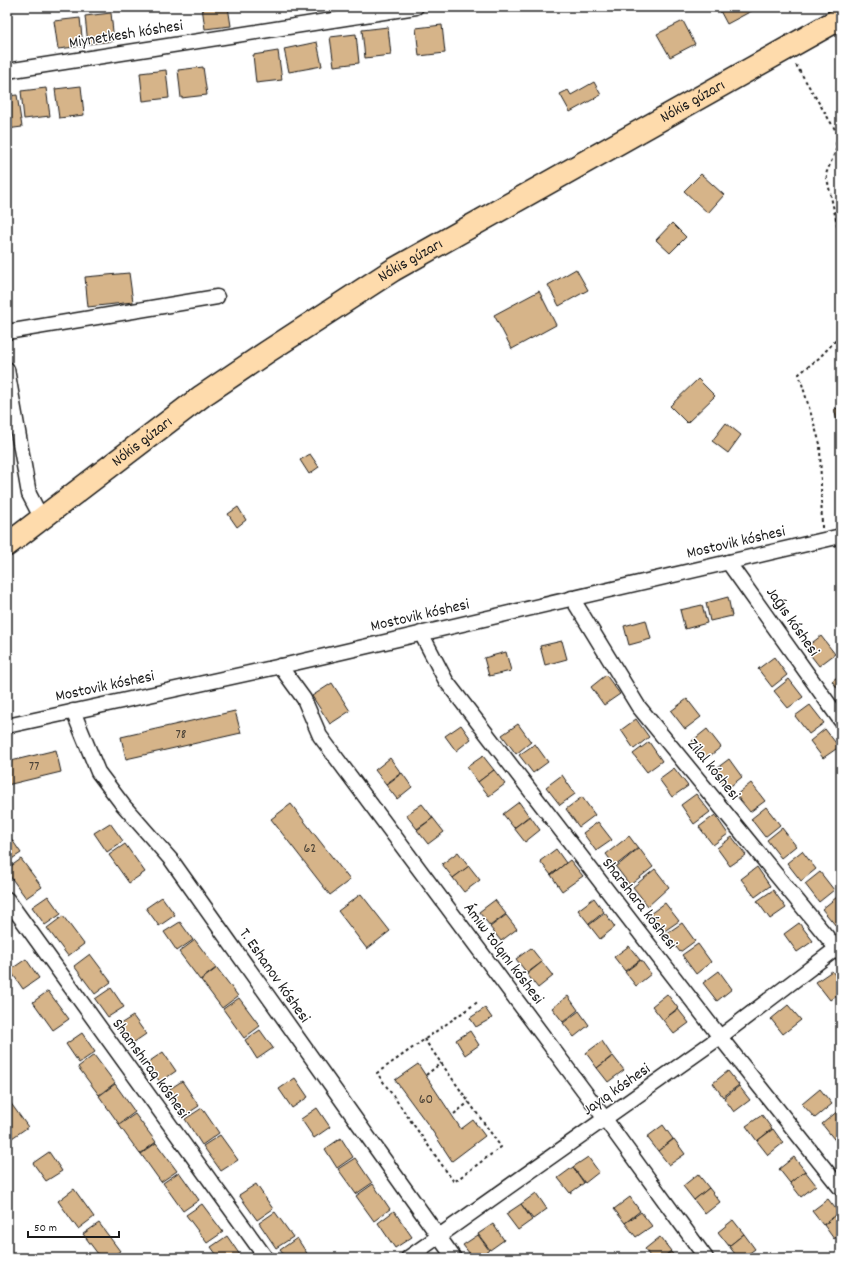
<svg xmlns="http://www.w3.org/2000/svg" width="848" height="1265" viewBox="0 0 848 1265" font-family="Dekko,sans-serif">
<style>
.building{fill:#d6b489;stroke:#1c1c1c}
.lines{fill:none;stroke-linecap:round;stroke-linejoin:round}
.street-casing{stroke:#1c1c1c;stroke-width:17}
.primary-casing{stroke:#1c1c1c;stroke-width:25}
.path{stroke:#1c1c1c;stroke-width:2;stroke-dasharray:3 3;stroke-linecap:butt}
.street{stroke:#fff;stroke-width:14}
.primary{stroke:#fedbac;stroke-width:22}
.labels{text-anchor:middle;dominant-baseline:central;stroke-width:3;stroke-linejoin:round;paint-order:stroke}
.number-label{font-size:14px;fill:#4a4237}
.street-label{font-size:16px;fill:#1c1c1c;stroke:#fff}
</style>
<rect width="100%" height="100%" fill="#fff"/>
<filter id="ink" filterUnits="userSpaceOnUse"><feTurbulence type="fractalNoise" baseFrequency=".025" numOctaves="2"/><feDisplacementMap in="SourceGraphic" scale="8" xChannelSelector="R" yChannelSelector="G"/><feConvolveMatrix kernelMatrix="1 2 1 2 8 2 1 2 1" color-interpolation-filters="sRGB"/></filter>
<g filter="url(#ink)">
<g class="building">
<path d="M202,7H228L231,26L205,29Z"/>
<path d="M718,7H759L727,24Z"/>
<path d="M111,13L114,41L88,44L85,16Z"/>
<path d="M80,18L83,46L58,49L54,21Z"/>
<path d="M683,21L695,44L670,57L657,34Z"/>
<path d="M442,25L445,53L419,56L416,28Z"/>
<path d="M388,27L391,55L365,58L362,30Z"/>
<path d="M356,34L359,63L334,66L330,37Z"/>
<path d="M317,42L322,66L289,72L284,49Z"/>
<path d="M278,51L282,80L256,83L253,55Z"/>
<path d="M203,67L207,95L181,98L178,70Z"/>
<path d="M166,70L169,98L143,101L140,73Z"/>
<path d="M594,82L601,95L570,112L560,94L568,90L571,95Z"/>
<path d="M81,86L84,115L59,118L55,89Z"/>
<path d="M46,88L50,116L24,119L21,91Z"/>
<path d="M17,95L22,127L7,129V96Z"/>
<path d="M701,174L724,195L708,213L684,191Z"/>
<path d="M672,223L686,237L670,253L656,240Z"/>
<path d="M576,269L588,290L559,306L548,285Z"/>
<path d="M129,273L133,302L88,307L85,277Z"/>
<path d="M539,291L556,325L512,349L494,315Z"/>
<path d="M698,379L715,396L687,423L670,406Z"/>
<path d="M841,408V427L839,428L834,409Z"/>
<path d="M726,423L741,435L728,453L712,441Z"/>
<path d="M310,454L319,467L309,474L300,460Z"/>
<path d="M238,507L246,520L237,527L228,514Z"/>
<path d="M728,597L732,616L710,621L706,603Z"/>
<path d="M702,605L707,623L685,629L680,610Z"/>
<path d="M646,620L651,639L629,645L624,626Z"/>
<path d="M821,636L835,654L819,666L805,648Z"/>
<path d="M562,641L567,659L545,665L540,646Z"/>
<path d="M506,652L511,671L489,676L484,658Z"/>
<path d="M774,657L787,675L772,687L758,669Z"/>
<path d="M841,674V693L832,681Z"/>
<path d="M606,675L620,694L604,705L591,687Z"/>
<path d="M789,679L803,697L788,708L774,691Z"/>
<path d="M332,683L350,711L330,724L312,696Z"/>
<path d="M687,699L701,717L685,729L671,711Z"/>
<path d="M810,705L824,723L809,734L795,716Z"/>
<path d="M235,711L241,733L126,759L121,737Z"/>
<path d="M636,719L649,737L634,749L621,730Z"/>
<path d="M518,724L531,742L516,754L502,735Z"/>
<path d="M461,725L471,739L456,751L445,736Z"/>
<path d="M707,729L721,747L706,759L692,741Z"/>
<path d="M825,729L839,747L823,758L810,741Z"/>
<path d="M649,742L662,761L647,772L633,754Z"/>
<path d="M535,744L548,762L533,773L519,755Z"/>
<path d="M56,750L61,772L7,785V762Z"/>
<path d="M483,756L494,770L478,782L467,767Z"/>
<path d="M390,758L401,773L386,784L375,770Z"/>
<path d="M729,759L742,777L727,789L713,771Z"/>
<path d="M674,768L688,786L672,797L659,779Z"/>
<path d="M494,770L505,784L489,796L478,782Z"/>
<path d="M402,773L412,787L397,799L386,785Z"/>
<path d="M562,775L575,794L560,805L546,787Z"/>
<path d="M751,783L765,801L750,812L736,795Z"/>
<path d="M696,794L710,812L694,824L681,805Z"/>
<path d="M582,797L595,815L579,827L566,809Z"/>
<path d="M519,802L529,816L514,828L503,814Z"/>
<path d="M291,804L350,880L330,895L271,819Z"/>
<path d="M422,804L433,818L417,829L406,815Z"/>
<path d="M766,807L780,825L765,837L751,819Z"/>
<path d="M715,815L728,834L713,845L699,827Z"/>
<path d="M530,816L540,830L525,842L514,828Z"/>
<path d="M433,818L444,832L428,844L417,830Z"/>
<path d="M598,822L612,840L596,851L583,833Z"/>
<path d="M110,823L123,841L107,852L94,833Z"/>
<path d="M782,828L796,846L781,858L767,840Z"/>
<path d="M8,834L21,853L7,862V835Z"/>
<path d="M629,836L638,848L615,866L606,854Z"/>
<path d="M732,837L746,855L730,866L717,848Z"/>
<path d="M125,844L145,872L129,883L109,855Z"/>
<path d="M639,848L653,867L630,885L616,867Z"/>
<path d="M556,849L566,863L551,875L540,861Z"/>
<path d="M802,851L816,869L801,881L787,863Z"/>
<path d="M458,852L469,866L453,878L442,864Z"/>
<path d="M21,859L42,887L26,898L7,872V869Z"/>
<path d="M570,860L583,876L562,891L551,875Z"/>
<path d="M469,866L480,880L464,892L453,878Z"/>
<path d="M757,867L770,886L755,897L741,879Z"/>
<path d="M655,869L669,887L648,906L633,887Z"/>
<path d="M820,872L834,890L819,902L805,884Z"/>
<path d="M773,890L786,908L770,919L757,901Z"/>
<path d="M361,894L390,931L367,949L338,911Z"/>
<path d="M48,896L61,914L45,925L32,907Z"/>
<path d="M162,897L175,915L159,926L146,908Z"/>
<path d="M837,897L841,901V923L836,926L822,909Z"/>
<path d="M594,898L604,912L589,924L578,910Z"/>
<path d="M495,900L506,914L490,926L479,912Z"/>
<path d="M665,903L679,921L663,932L650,914Z"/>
<path d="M605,913L615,927L600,939L589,925Z"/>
<path d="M506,915L517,929L501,941L490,927Z"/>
<path d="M63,916L84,944L68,956L47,928Z"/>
<path d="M180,922L193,940L177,951L164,932Z"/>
<path d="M682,923L695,941L680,952L666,934Z"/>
<path d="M799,923L813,941L797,952L784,934Z"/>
<path d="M195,940L216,968L200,980L179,952Z"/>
<path d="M698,944L711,962L696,974L682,955Z"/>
<path d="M629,946L640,960L625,971L614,957Z"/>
<path d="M531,948L542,962L527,973L516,959Z"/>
<path d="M90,954L111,982L95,994L74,966Z"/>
<path d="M26,959L39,978L23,989L10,970Z"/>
<path d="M641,960L651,974L636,986L625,972Z"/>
<path d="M542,962L553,976L538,988L527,974Z"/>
<path d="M217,968L238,996L222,1008L201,980Z"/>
<path d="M719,971L732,989L717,1001L703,983Z"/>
<path d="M832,971L841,983V992L830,1000L816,982Z"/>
<path d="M111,988L124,1007L108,1017L95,999Z"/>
<path d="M48,991L69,1019L53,1030L33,1002Z"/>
<path d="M667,994L678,1008L663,1020L652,1006Z"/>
<path d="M568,996L578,1010L563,1022L552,1008Z"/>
<path d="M239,998L260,1026L244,1038L223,1009Z"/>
<path d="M788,1005L801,1020L783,1034L771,1019Z"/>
<path d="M485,1008L492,1018L476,1027L470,1018Z"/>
<path d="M678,1009L689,1023L674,1034L663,1020Z"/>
<path d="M579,1011L589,1025L574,1037L563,1023Z"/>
<path d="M133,1016L146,1034L130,1045L117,1026Z"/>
<path d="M260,1030L273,1048L257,1059L245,1040Z"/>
<path d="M470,1031L479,1045L465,1055L456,1040Z"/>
<path d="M82,1033L95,1052L79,1063L66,1044Z"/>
<path d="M602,1041L612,1056L597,1068L586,1053Z"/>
<path d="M163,1052L176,1071L160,1082L147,1063Z"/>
<path d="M94,1055L115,1083L99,1095L78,1067Z"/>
<path d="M613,1056L624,1070L608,1082L597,1068Z"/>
<path d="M418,1064L461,1129L473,1120L485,1136L452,1161L429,1126L395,1080Z"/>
<path d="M728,1071L739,1085L723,1097L713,1083Z"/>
<path d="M295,1078L308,1097L292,1108L279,1089Z"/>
<path d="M182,1081L199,1106L182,1117L165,1092Z"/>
<path d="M115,1084L135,1112L119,1124L99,1096Z"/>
<path d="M739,1086L750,1100L734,1112L724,1098Z"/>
<path d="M820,1089L832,1104L815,1118L802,1104Z"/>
<path d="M7,1098L28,1127L12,1138L7,1131Z"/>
<path d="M202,1108L219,1133L202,1145L185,1119Z"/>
<path d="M317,1108L330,1127L314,1138L301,1119Z"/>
<path d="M839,1110L841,1111V1133L834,1139L822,1124Z"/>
<path d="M135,1114L156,1142L140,1154L119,1125Z"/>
<path d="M762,1115L772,1129L757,1141L746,1126Z"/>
<path d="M663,1125L673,1139L658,1151L647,1137Z"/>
<path d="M773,1129L783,1143L768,1155L757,1141Z"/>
<path d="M841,1134V1147L834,1139Z"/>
<path d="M220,1135L238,1160L221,1171L203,1146Z"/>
<path d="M341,1138L353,1157L337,1168L325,1149Z"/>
<path d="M674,1139L685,1154L669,1165L658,1151Z"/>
<path d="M156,1143L177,1171L161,1182L141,1154Z"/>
<path d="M49,1152L62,1171L46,1181L33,1163Z"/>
<path d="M588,1157L599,1172L585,1183L573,1167Z"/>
<path d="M794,1157L805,1171L790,1183L779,1169Z"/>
<path d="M355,1158L372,1183L356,1194L338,1169Z"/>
<path d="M573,1167L584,1183L570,1193L558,1178Z"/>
<path d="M805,1171L816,1185L801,1197L790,1183Z"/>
<path d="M179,1172L199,1200L183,1211L163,1183Z"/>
<path d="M698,1174L709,1188L694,1200L683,1186Z"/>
<path d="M256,1184L273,1209L257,1220L239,1195Z"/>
<path d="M373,1184L390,1209L374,1221L356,1196Z"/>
<path d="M709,1188L720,1202L705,1214L694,1200Z"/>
<path d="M74,1189L94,1217L78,1229L58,1201Z"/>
<path d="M536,1193L547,1209L533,1219L521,1204Z"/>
<path d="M630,1197L640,1211L625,1223L614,1209Z"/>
<path d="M828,1199L839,1213L823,1225L812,1211Z"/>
<path d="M202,1204L223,1232L207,1243L186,1215Z"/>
<path d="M521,1204L532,1220L518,1230L506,1214Z"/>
<path d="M394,1211L412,1237L395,1248L378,1223Z"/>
<path d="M275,1212L293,1237L276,1248L259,1223Z"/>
<path d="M641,1212L652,1226L636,1237L625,1223Z"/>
<path d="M839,1213L841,1216V1234L834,1239L824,1225Z"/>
<path d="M733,1220L744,1234L729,1246L718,1232Z"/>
<path d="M99,1223L120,1251L110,1258H101L83,1234Z"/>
<path d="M493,1224L504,1240L490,1250L478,1234Z"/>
<path d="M744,1234L755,1249L743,1258H738L729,1246Z"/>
<path d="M478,1235L489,1250L479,1258H473L463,1245Z"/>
<path d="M227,1236L240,1255L235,1258H219L211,1247Z"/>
<path d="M660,1237L671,1251L662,1258H651L645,1249Z"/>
<path d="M297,1238L310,1258H286L280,1250Z"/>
<path d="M671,1252L676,1258H663Z"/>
</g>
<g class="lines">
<defs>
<g id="street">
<path d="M7,71L416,7"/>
<path d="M7,332L217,297"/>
<path d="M7,369L29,494L42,519"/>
<path d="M728,562L841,721"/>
<path d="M572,598L638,706L841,954"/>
<path d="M421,633L446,681L720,1037L841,1189"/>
<path d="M280,666L304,699L320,736L605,1119L706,1258"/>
<path d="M73,711L98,772L123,805L172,861L454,1258"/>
<path d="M7,726L286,665L841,536"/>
<path d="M7,899L266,1258"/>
<path d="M408,1258L720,1037L841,945"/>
</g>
<g id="primary">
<path id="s1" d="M7,545L202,396L267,352L393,270L841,18"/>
</g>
</defs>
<use href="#street" class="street-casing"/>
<use href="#primary" class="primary-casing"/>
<g class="path">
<path d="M796,65L839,136L836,141V150L826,174L841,242"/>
<path d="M841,255L838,292L841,317"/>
<path d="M822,528L820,444L799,374L819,358L841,335"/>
<path d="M424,1039L501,1147L454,1182L377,1073L479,1001"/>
<path d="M426,1075L441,1063"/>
<path d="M454,1114L469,1102"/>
</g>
<use href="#street" class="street"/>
<use href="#primary" class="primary"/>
</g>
</g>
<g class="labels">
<g class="number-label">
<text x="181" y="735">78</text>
<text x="34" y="767">77</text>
<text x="310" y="849">62</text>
<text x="426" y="1100">60</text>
</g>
<g class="street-label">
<text transform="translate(126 35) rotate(-9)">Miynetkesh kóshesi</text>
<text stroke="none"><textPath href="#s1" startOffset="818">Nókis gúzarı</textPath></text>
<text stroke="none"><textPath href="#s1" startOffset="494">Nókis gúzarı</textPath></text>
<text stroke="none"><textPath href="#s1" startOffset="170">Nókis gúzarı</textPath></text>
<text transform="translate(736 543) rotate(-13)">Mostovik kóshesi</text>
<text transform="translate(420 616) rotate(-13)">Mostovik kóshesi</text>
<text transform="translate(792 622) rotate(55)">Jaǵıs kóshesi</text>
<text transform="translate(105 687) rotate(-12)">Mostovik kóshesi</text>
<text transform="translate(713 770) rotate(51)">Zilal kóshesi</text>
<text transform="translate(639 904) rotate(52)">Sharshara kóshesi</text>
<text transform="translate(503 954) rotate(53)">Ámiw tolqını kóshesi</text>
<text transform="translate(274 976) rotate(55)">T. Eshanov kóshesi</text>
<text transform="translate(150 1069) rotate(54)">Shamshıraq kóshesi</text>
<text transform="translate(617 1090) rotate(-35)">Jayıq kóshesi</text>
</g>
</g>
<rect width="848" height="1265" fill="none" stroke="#fff" stroke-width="24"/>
<rect x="12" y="12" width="824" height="1241" fill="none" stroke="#1c1c1c" stroke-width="1.5" filter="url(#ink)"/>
<path d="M28 1231v6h91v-6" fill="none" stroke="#1c1c1c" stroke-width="2"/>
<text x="34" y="1231" font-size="12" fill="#1c1c1c" stroke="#ffffff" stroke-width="3" paint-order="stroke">50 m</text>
</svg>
